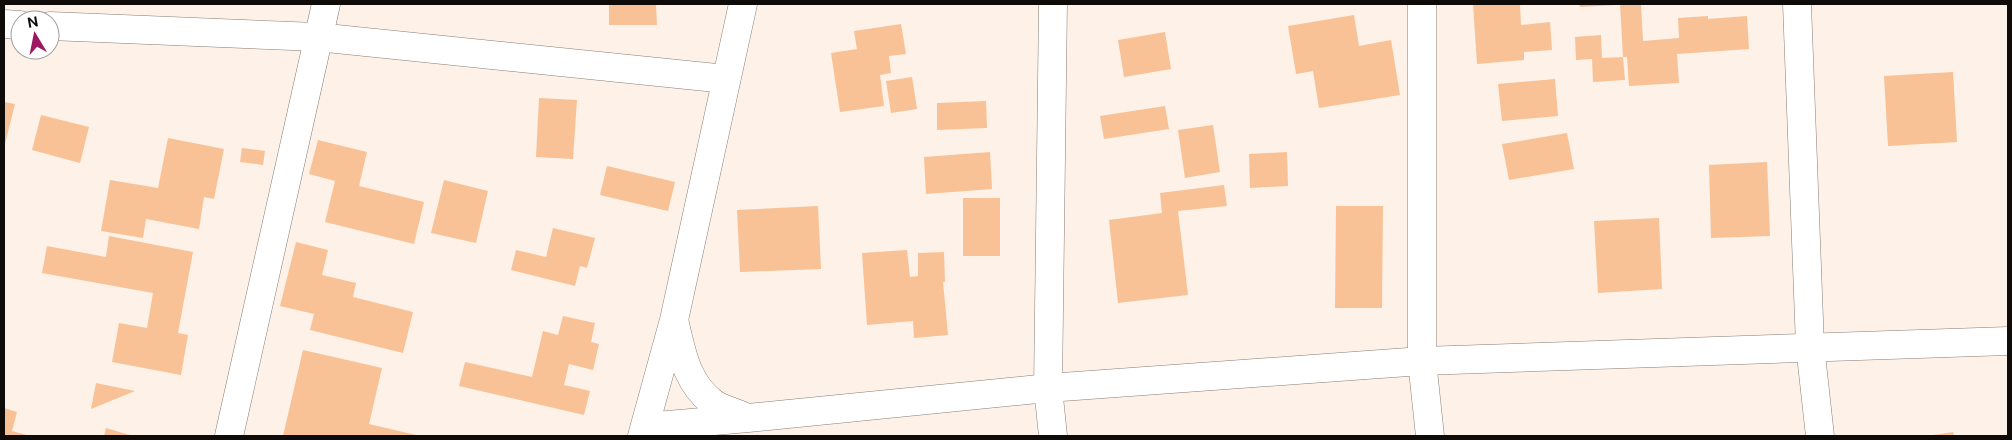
<svg xmlns="http://www.w3.org/2000/svg" width="2012" height="440" viewBox="0 0 2012 440" font-family="'Public Sans',sans-serif">
<style>
.building{fill:#f8c296}
.lines{fill:none;stroke-linecap:round;stroke-linejoin:round}
.minor-casing{stroke:#887d75;stroke-width:29}
.minor{stroke:#fff;stroke-width:28}
</style>
<rect width="100%" height="100%" fill="#fdf1e8"/>
<g class="building">
<path d="M609,4H656L657,25H609Z"/>
<path d="M1473,4H1520L1521,25L1550,22L1552,50L1524,52V60L1477,64Z"/>
<path d="M1579,4H1616L1617,5L1580,7Z"/>
<path d="M1620,4H1641L1643,41L1679,38L1678,18L1708,16V19L1747,16L1749,49L1677,54L1679,83L1629,86L1627,57H1623Z"/>
<path d="M1354,15L1359,46L1391,40L1400,95L1319,108L1313,71L1296,74L1288,26Z"/>
<path d="M901,24L906,54L889,56L891,73L880,75L884,106L840,112L831,53L857,49L854,31Z"/>
<path d="M1165,32L1171,69L1124,77L1118,40Z"/>
<path d="M1601,35L1602,58L1623,57L1625,80L1593,82L1592,59L1576,60L1575,37Z"/>
<path d="M1953,72L1957,142L1888,146L1884,76Z"/>
<path d="M912,77L917,109L891,113L886,81Z"/>
<path d="M1555,79L1558,116L1502,121L1498,84Z"/>
<path d="M539,98L577,100L573,159L536,157Z"/>
<path d="M986,101L987,128L937,130V103Z"/>
<path d="M4,102L15,104L5,144L4,143Z"/>
<path d="M1165,106L1169,129L1104,139L1100,116Z"/>
<path d="M41,115L89,127L80,163L32,150Z"/>
<path d="M1213,125L1220,172L1185,178L1178,130Z"/>
<path d="M1567,133L1574,169L1509,180L1502,144Z"/>
<path d="M168,138L224,149L214,199L204,197L199,229L146,219L143,238L101,231L110,180L158,188Z"/>
<path d="M318,140L367,152L359,186L424,202L414,244L325,222L335,181L309,174Z"/>
<path d="M242,148L265,151L263,165L240,162Z"/>
<path d="M990,152L992,189L926,194L924,157Z"/>
<path d="M1287,152L1288,186L1250,188L1249,154Z"/>
<path d="M1767,162L1770,236L1711,238L1709,165Z"/>
<path d="M607,166L675,182L668,211L600,195Z"/>
<path d="M444,180L488,191L476,243L431,233Z"/>
<path d="M1224,185L1227,206L1178,211L1188,295L1118,303L1109,220L1162,213L1160,193Z"/>
<rect x="963" y="198" width="37" height="58"/>
<path d="M818,206L821,269L740,272L737,210Z"/>
<path d="M1336,206H1383L1382,308H1335Z"/>
<path d="M1659,218L1662,289L1598,293L1594,221Z"/>
<path d="M553,228L595,238L587,268L580,266L575,286L511,270L516,250L546,257Z"/>
<path d="M109,236L193,252L178,333L188,335L181,375L112,362L119,323L147,328L153,293L42,273L47,246L106,257Z"/>
<path d="M296,242L328,250L322,275L356,283L353,297L413,312L403,353L310,330L314,314L280,306Z"/>
<path d="M907,250L910,277L918,276V253L944,252L945,282H943L948,335L914,338L913,321L867,325L862,253Z"/>
<path d="M563,316L595,323L591,342L599,344L593,370L569,364L564,385L590,391L584,415L459,386L465,362L532,377L543,331L558,335Z"/>
<path d="M303,350L382,368L369,424L416,435L415,436H283Z"/>
<path d="M96,383L135,391L91,409Z"/>
<path d="M4,408L17,412L12,431L30,436H4Z"/>
<path d="M106,428L133,436H104Z"/>
<path d="M1953,432L1954,436H1933V435Z"/>
</g>
<g class="lines">
<defs>
<g id="minor">
<path d="M1422,4V361L1430,436"/>
<path d="M1797,4L1810,346L1820,436"/>
<path d="M4,24L20,25"/>
<path d="M50,26L317,37L726,79"/>
<path d="M675,324C682,354 687,383 713,403C721,409 735,412 745,417"/>
<path d="M645,427L748,418L1048,388L1422,361L2008,341"/>
<path d="M229,436L326,4"/>
<path d="M642,436L674,320L743,4"/>
<path d="M1053,436L1048,388L1053,4"/>
</g>
</defs>
<use href="#minor" class="minor-casing"/>
<use href="#minor" class="minor"/>
</g>
<rect width="2012" height="440" fill="none" stroke="#0f0b09" stroke-width="10"/>
<g transform="translate(35 35) rotate(350)"><circle r="24" fill="#ffffff" stroke="#9f9d9d"/>
<path d="M0-4L9 19L0 12L-9 19Z" fill="#9f1663"/>
<text y="-8" font-size="14" font-weight="bold" text-anchor="middle" fill="#0f0b09">N</text>
</g>
</svg>
